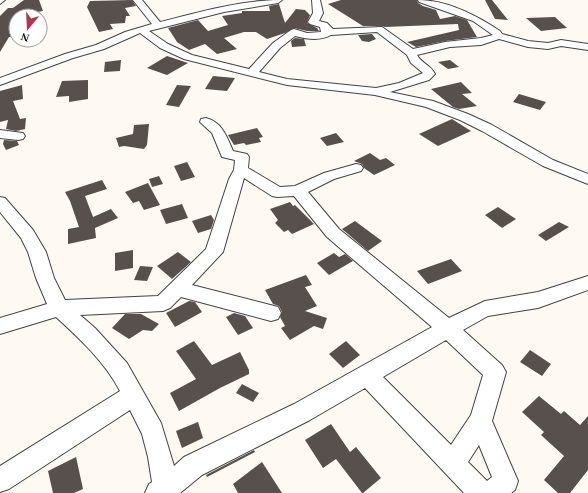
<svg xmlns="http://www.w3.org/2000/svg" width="588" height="493" viewBox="0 0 588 493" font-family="'Times New Roman',serif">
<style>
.building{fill:#57504d}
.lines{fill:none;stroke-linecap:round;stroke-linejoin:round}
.minor-casing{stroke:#424242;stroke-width:2}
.minor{fill:#fff;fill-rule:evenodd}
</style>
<rect width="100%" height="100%" fill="#fefaf3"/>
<g class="building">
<path d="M24,0H39L43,11L37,12V16H16V36L9,37L0,52V16L8,8H13Z"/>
<path d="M132,0L136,6L125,8L130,16H126L125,23L110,24L113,29L99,32L87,7L90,1Z"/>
<path d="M341,0H417L418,3L423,6L436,10L440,19L455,16L467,20L477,37L445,41L416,47L407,42L459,30L458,24L385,27L382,26H363L328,4Z"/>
<path d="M485,0H492L508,20L495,19Z"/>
<path d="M279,4L285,23L296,9L305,10L310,15L307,23L317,28L319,31H307L294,28L285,33L267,39L256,32H244L224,38L237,49L217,54L205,44L189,50L177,42L168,28L198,20L208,31L228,25L222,16L242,13V11H270L269,6Z"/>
<path d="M555,17L567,28L541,31L526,18Z"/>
<path d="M372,34L376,39L369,42L362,41L358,35Z"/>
<path d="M295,38L304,39L306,46L292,47L291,41Z"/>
<path d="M167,56L188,63L167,75L147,68Z"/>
<path d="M121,60L120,71L104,72L105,62Z"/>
<path d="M450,60L459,67L448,69L438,62Z"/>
<path d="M213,76L235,78L227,91L205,89Z"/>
<path d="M88,80V99L69,102V96L56,97L62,81Z"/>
<path d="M461,82L472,93L462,94L477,106L459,109L453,107L431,89Z"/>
<path d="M22,85L23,99L13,101L20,119L26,118L25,129L16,131L6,129L8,120L0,122V91Z"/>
<path d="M177,85L191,86L179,107L166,105Z"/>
<path d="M519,94L546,102L540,110L513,102Z"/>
<path d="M452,119L471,131L438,146L419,134Z"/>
<path d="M149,124L147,145L144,149L124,146L119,147L116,138L133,134L134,125Z"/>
<path d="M257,128L263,137L259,138L261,142L246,145L244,143L234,145L228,135Z"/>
<path d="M336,133L344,142L327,146L320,138Z"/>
<path d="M4,140L17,141L19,145L6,150L3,144Z"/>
<path d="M370,153L380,160L386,158L395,165L374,175L364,168L362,164L354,161Z"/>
<path d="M187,162L195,177L181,181L174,166Z"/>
<path d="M159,176L163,184L152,187L149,179Z"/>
<path d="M102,180L107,189L85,196L93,217L111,209L118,218L95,228L96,238L68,244V229L79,227L70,201L65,192Z"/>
<path d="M148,183L160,205L144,210L139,201L133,203L125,192Z"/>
<path d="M290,202L293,206L295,205L314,224L292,234L288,230L284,232L275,223L278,220L270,209Z"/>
<path d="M182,204L188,218L166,224L160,210Z"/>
<path d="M498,207L516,219L502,228L485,215Z"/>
<path d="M211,215L214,220L211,229L198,233L192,221Z"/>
<path d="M355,221L382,241L368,251L342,229Z"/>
<path d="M559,222L569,227L546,241L538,235Z"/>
<path d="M133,250V268L115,271V253Z"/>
<path d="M178,252L191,262L172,279L157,266Z"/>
<path d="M334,253L339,257L345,254L353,261L329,275L317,263Z"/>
<path d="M451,259L462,271L428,284L417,271Z"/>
<path d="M140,266L153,267L147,281L134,280Z"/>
<path d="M306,275L312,285L305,287L317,306L305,311L327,318L323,329L314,326L290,340L281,328L285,326L280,317L282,312L279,306L273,304L265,290Z"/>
<path d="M189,301L195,302L202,312L175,327L166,313Z"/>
<path d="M234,313L245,316L253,328L238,335L226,317Z"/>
<path d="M125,314H141L159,324L152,331L143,330L129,339L112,328Z"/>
<path d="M194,341L212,365L240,352L249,370V374L220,388L179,411L170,393L196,379L176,351Z"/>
<path d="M346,341L360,355L343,368L329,354Z"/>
<path d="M530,350L551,364L542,376L520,362Z"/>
<path d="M242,384L259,393L253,402L236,393Z"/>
<path d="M539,396L561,414L564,411L580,425L588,416V470L570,493H558L544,480L564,456L541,435L544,432L522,412Z"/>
<path d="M198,422L203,438L182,448L176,431Z"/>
<path d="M331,424L350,452L356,447L381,478L363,493H362L336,459L323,468L305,440Z"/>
<path d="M254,450L255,452L207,477L206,475Z"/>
<path d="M76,457L83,489L74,493H53L48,471Z"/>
<path d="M262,462L282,493H238L233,484Z"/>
</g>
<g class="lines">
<defs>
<g id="minor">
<path d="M0,0H5L0,4Z"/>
<path d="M133,0H142L160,22C200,12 241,0 282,0L278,3L224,12L149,31L168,44L192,55L249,69L273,43L291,30L294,29L307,33L321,32L320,27L310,24L308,22L313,13L312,0H320L323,13L319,21L327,23L333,29L382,27L413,49L445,42L481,38L493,35L473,21L419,2L418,0C447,0 476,15 500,31L502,34L528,41L548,43L561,40L588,44V50L561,46L548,49L528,47L499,39L481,45L450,47L417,55C421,63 431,65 435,74L429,80L390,92L433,101L468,114L492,125L553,160L588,174V184L543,166L482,131L460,120L426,107L375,95L287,85L184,59L160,48L140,33L104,49L73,58L0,85V78L65,54L96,45L125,32L152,24ZM377,32L407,55L411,63L423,73L399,83L376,88L287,79L259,72L280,48L295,36C306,39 321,41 331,35Z"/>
<path d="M206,118C222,122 227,137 233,151L247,154L249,157L248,168L280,187L295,186L324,173L356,164L361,165L363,168L361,171L334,179L308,192L339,229L449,318L485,301L538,292L588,276V290L538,308L488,316L463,330L502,365L506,372L492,421L518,481L515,490L511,493H464L365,388L310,420L202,475L180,493H145L149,484L152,482L148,457L142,434L130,410L9,489L0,492V466L120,391C105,362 80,339 56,317L0,334V318L47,304L36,278L28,252L21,238L0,212V197L5,198L33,230L46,252L54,278L65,300L158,296L206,249L229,179L234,170L235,160L222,157L212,133L200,122L201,119ZM244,178L272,196L277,197L294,196L327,237L432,327L294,404L184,457L174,466L161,423L127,363L95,328L80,315L163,311L170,308L181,297L271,321L278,319L281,313L278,307L192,285L223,252ZM446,340L483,375L471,415L451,445L383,377ZM479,445L492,477L487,481L468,462Z"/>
<path d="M0,130L23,133L25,136L23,139L18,140L0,138Z"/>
</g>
</defs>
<use href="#minor" class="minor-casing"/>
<use href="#minor" class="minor"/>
</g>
<g transform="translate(28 28) rotate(198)"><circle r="19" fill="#ffffff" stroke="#9f9f9f"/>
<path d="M0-3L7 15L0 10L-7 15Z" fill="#b0374b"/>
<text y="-6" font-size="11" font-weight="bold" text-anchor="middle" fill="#0f0f0f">N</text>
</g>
</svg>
